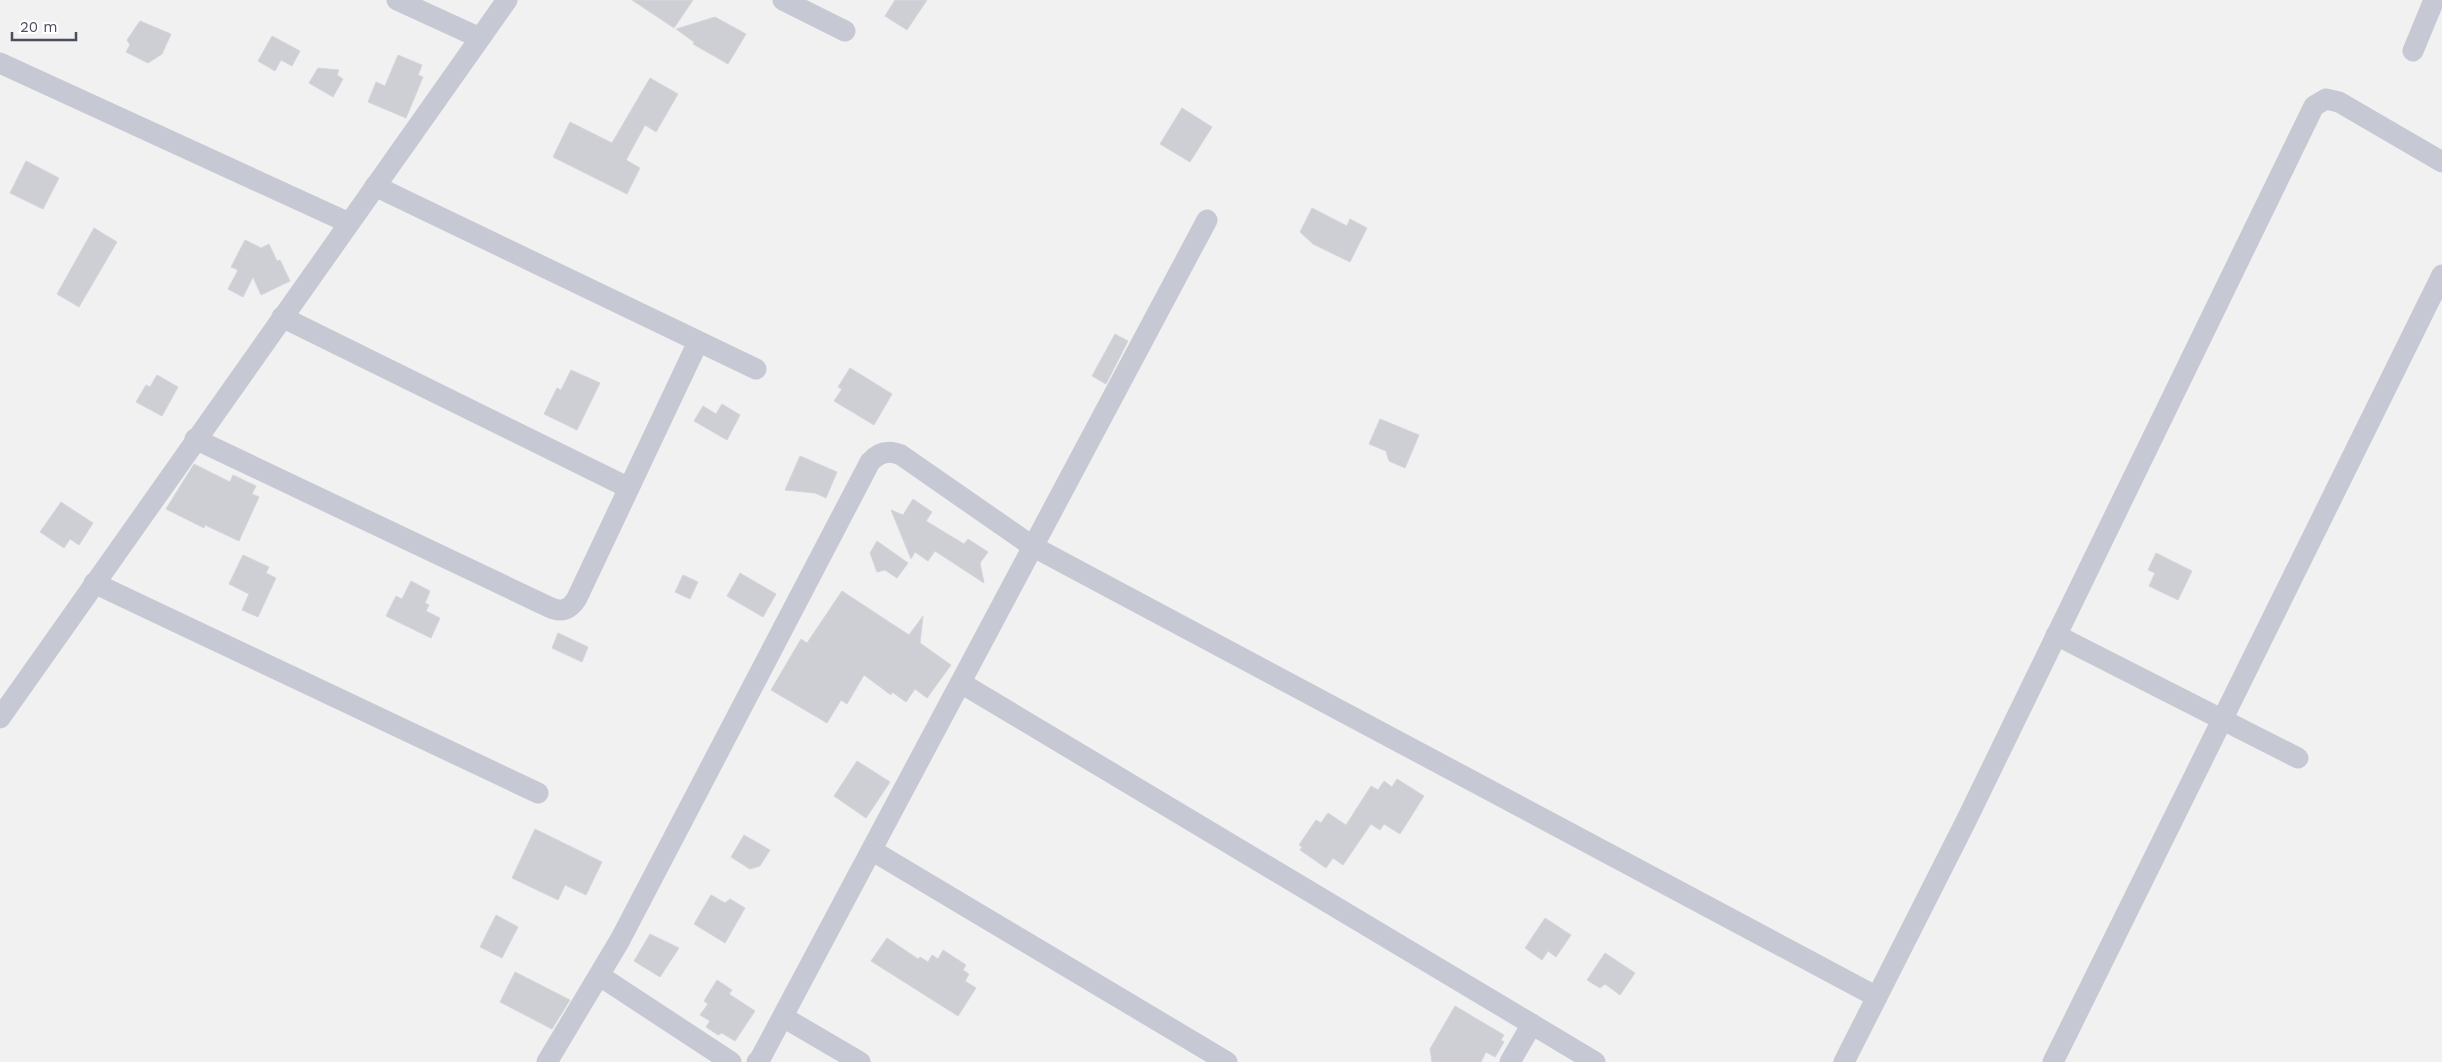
<svg xmlns="http://www.w3.org/2000/svg" width="2442" height="1062" viewBox="0 0 2442 1062" font-family="'Work Sans',sans-serif">
<style>
.building{fill:#cecfd4;stroke:#d5d5db}
.lines{fill:none;stroke-linecap:round;stroke-linejoin:round}
.minor{stroke:#c6c8d3;stroke-width:21}
</style>
<rect width="100%" height="100%" fill="#f2f1f1"/>
<g class="building">
<path d="M632,0H693L674,28Z"/>
<path d="M895,0H927L907,30L885,16Z"/>
<path d="M715,17L746,34L728,64L693,44L694,42L676,29Z"/>
<path d="M140,21L171,34L162,54L148,63L126,52L130,45L127,40Z"/>
<path d="M272,36L300,51L292,66L281,60L275,71L258,61Z"/>
<path d="M398,55L422,65L418,75L423,77L406,118L368,102L376,82L385,86Z"/>
<path d="M318,68L339,70L337,75L343,79L333,97L309,83Z"/>
<path d="M650,78L678,94L656,132L645,125L626,160L640,168L627,194L553,157L570,122L612,143Z"/>
<path d="M1182,108L1212,127L1190,162L1160,144Z"/>
<path d="M26,161L59,178L43,209L10,193Z"/>
<path d="M1312,208L1347,226L1350,219L1367,228L1350,262L1313,244L1300,232Z"/>
<path d="M94,228L117,242L79,307L57,294Z"/>
<path d="M245,240L261,248L269,244L277,261L280,260L290,281L261,295L253,277L243,297L228,289L238,270L231,267Z"/>
<path d="M1115,334L1128,341L1106,384L1092,376Z"/>
<path d="M850,368L892,394L874,425L834,401L842,389L838,387Z"/>
<path d="M571,370L600,383L577,430L544,414L557,388L561,390Z"/>
<path d="M157,375L178,387L162,416L136,402L146,385L150,387Z"/>
<path d="M722,404L740,415L727,440L694,421L703,406L716,414Z"/>
<path d="M1380,419L1419,435L1405,468L1389,461L1386,451L1369,444Z"/>
<path d="M800,456L837,472L826,498L815,493L785,490Z"/>
<path d="M194,464L230,482L233,475L256,486L252,494L259,497L239,541L205,525L204,528L166,509Z"/>
<path d="M913,499L932,512L926,521L964,544L968,539L988,552L980,563L984,583L935,551L928,561L915,552L911,559L891,510L903,515Z"/>
<path d="M61,502L93,523L79,545L70,539L64,548L40,532Z"/>
<path d="M877,541L908,563L897,578L885,570L877,572L870,553Z"/>
<path d="M2156,553L2192,571L2178,600L2149,586L2155,573L2148,570Z"/>
<path d="M243,555L269,567L266,573L276,578L258,617L242,610L249,594L229,584Z"/>
<path d="M740,573L776,594L763,617L727,596Z"/>
<path d="M683,575L698,582L690,599L675,592Z"/>
<path d="M411,581L430,591L425,603L429,605L426,611L440,618L431,638L386,616L396,596L402,599Z"/>
<path d="M842,591L909,635L923,616L920,643L951,665L927,698L915,689L906,702L892,692L891,695L864,675L847,704L841,700L827,723L771,690L801,639L807,643Z"/>
<path d="M558,633L588,647L582,662L552,648Z"/>
<path d="M857,761L890,782L866,818L834,796Z"/>
<path d="M1397,779L1424,796L1400,834L1384,824L1380,830L1371,824L1343,865L1333,858L1326,868L1300,850L1302,847L1299,845L1316,820L1321,823L1328,813L1346,825L1371,786L1378,790L1384,781L1392,787Z"/>
<path d="M535,829L602,862L586,895L565,885L558,900L512,878Z"/>
<path d="M744,835L770,850L760,866L750,869L731,857Z"/>
<path d="M711,895L725,903L730,899L745,908L725,943L694,924Z"/>
<path d="M496,915L518,927L502,958L480,947Z"/>
<path d="M1545,918L1571,935L1556,957L1548,951L1542,960L1525,948Z"/>
<path d="M650,934L679,948L660,977L634,961Z"/>
<path d="M887,938L918,959L920,957L928,962L932,955L938,959L943,950L966,965L963,970L969,974L965,981L976,988L958,1016L871,961Z"/>
<path d="M1605,953L1635,973L1620,995L1605,984L1600,988L1587,980Z"/>
<path d="M515,972L570,1000L552,1029L500,1002Z"/>
<path d="M717,980L732,990L729,994L755,1011L735,1041L722,1033L718,1035L706,1027L710,1021L700,1015L708,1004L704,1001Z"/>
<path d="M1455,1006L1504,1035L1501,1040L1504,1042L1495,1057L1486,1052L1481,1062H1432L1430,1049Z"/>
</g>
<g class="lines">
<g class="minor">
<path d="M397,0L480,38"/>
<path d="M783,0L845,31"/>
<path d="M2413,51L2434,0"/>
<path d="M0,63L349,223"/>
<path d="M375,186L756,369"/>
<path d="M282,317L629,488"/>
<path d="M195,439L549,607C561,613 570,610 577,598L698,342"/>
<path d="M94,583L538,793"/>
<path d="M2056,635L2298,758"/>
<path d="M961,683L1595,1062"/>
<path d="M0,718L507,0"/>
<path d="M873,851L1227,1062"/>
<path d="M600,976L731,1062"/>
<path d="M783,1017L860,1062"/>
<path d="M547,1062L620,940L870,462C879,452 889,450 901,455L1032,546L1877,997"/>
<path d="M757,1062L760,1059L1207,220"/>
<path d="M1510,1062L1532,1024"/>
<path d="M1844,1062L1966,821L2314,106L2326,99L2339,102L2442,162"/>
<path d="M2053,1062L2442,275"/>
</g>
</g>
<path d="M12 32v8h64v-8" fill="none" stroke="#4a4e5b" stroke-width="2.5"/>
<text x="20" y="32" font-size="15" fill="#4a4e5b" stroke="#ffffff" stroke-width="4" paint-order="stroke">20 m</text>
</svg>
